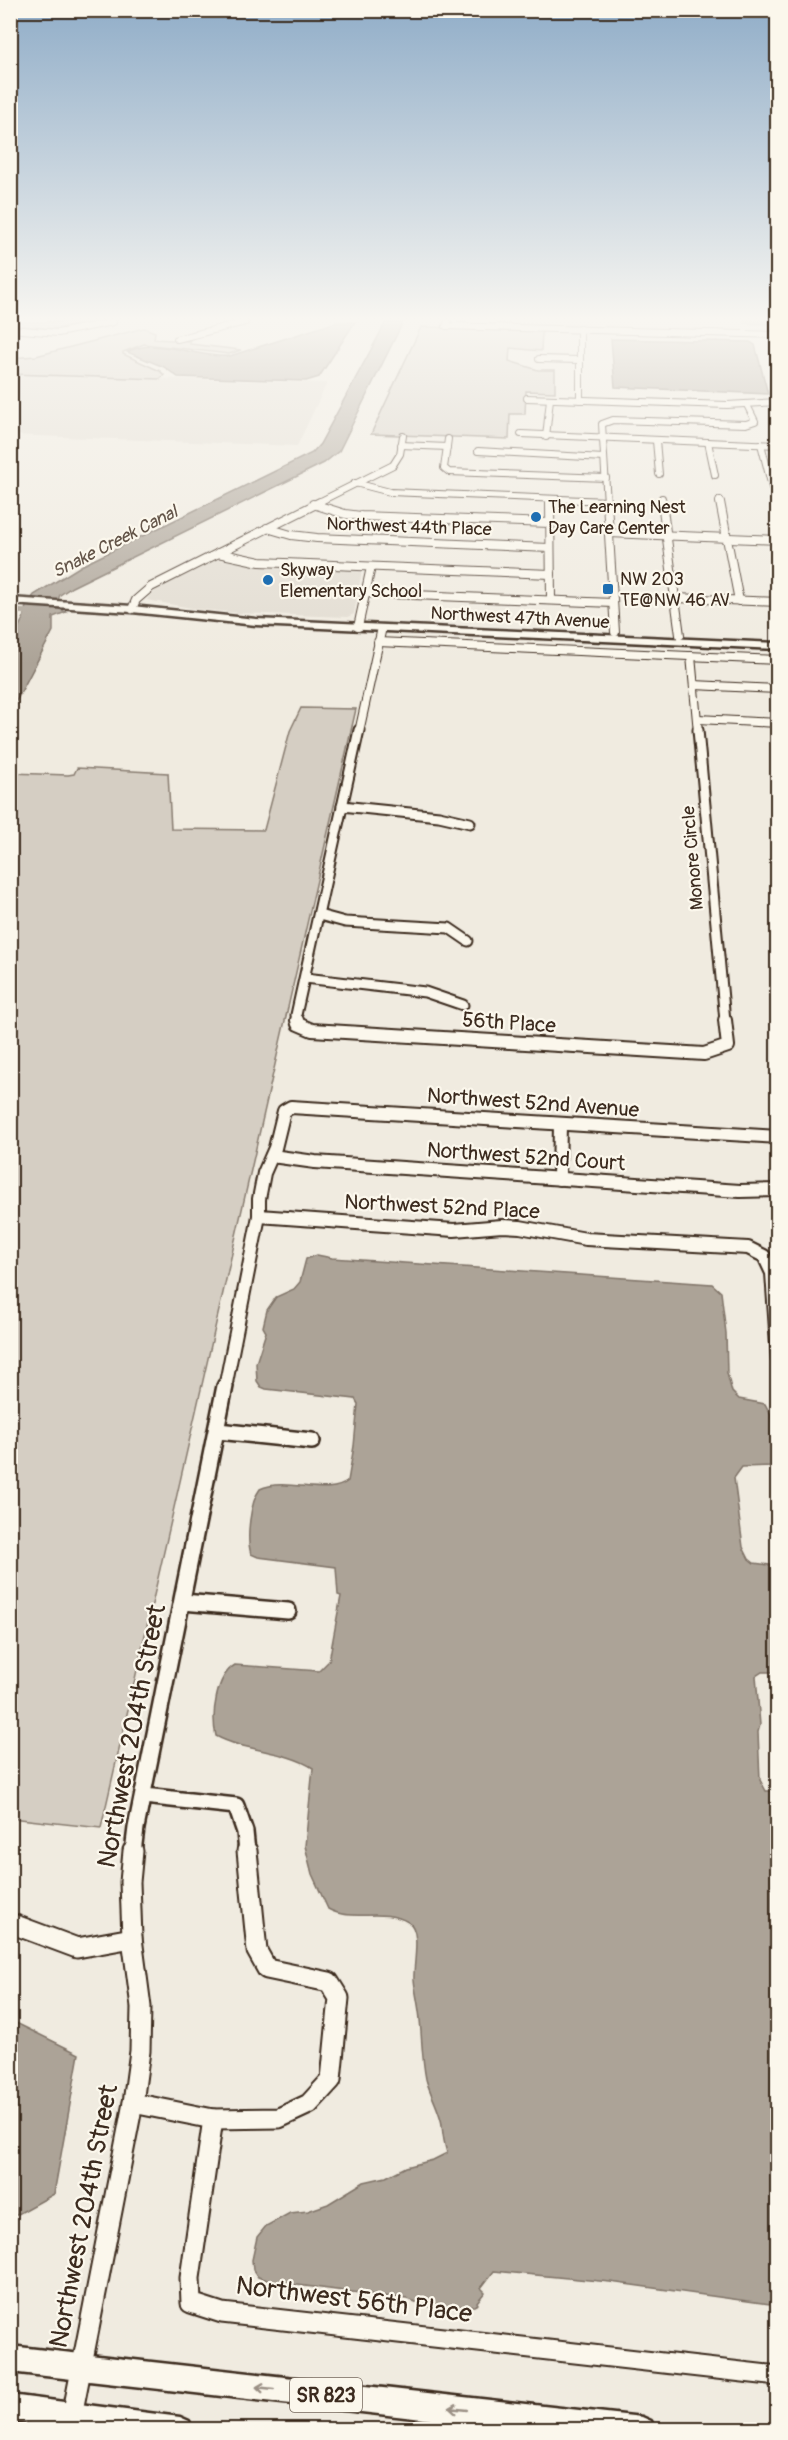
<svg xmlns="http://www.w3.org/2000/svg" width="788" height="2440" viewBox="0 0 788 2440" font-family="Pangolin,sans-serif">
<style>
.built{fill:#e2dcd1}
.green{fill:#d5cec3;stroke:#887c70;stroke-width:1.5}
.water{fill:#aca397;stroke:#7f7367;stroke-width:1.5}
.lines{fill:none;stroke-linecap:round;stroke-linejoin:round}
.canal-far1{stroke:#aca397;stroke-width:4.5}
.canal{stroke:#aca397;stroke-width:5}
.minor-far5-casing{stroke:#3b2a1e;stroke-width:8}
.minor-far4-casing{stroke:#3b2a1e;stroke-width:10}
.minor-far3-casing{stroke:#3b2a1e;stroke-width:13}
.minor-far2-casing{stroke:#3b2a1e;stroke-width:16}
.minor-far1-casing{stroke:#3b2a1e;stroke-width:20}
.minor-casing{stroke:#3b2a1e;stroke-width:23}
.major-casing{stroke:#3b2a1e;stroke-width:5}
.minor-far5{stroke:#fbf7ec;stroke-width:6}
.minor-far4{stroke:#fbf7ec;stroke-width:8}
.minor-far3{stroke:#fbf7ec;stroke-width:9}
.minor-far2{stroke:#fbf7ec;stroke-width:12}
.minor-far1{stroke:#fbf7ec;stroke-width:15}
.minor{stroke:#fbf7ec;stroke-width:19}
.major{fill:#fbf7ec;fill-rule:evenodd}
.oneway{stroke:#9b9085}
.poi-dot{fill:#1f6fb2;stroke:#fbf7ec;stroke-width:2}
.labels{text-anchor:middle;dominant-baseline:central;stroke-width:4.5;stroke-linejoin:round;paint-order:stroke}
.far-poi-label{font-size:18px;fill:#3b2a1e;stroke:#fbf7ec;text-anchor:start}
.far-street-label{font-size:18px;fill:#3b2a1e;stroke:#fbf7ec}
.far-water-label{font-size:18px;font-style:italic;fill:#635448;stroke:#fbf7ec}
.shield{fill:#fbf7ec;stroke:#75685c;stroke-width:1.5}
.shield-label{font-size:20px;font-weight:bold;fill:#3b2a1e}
.street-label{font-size:21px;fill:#3b2a1e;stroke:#fbf7ec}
.near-street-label{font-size:26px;fill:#3b2a1e;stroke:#fbf7ec}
</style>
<rect width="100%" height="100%" fill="#f0ebe0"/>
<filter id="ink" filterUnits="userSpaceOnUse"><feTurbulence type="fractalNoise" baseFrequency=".0167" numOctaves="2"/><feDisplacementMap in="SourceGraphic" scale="12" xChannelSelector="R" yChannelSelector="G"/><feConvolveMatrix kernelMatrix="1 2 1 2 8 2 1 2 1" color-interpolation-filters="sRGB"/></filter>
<g filter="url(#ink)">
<g class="built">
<path d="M11,374L327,383L297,446L11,435Z"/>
<path d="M217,559L253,564L361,569L362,570L354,614L347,617L238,613L197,609L147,600L149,596L158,589Z"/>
</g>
<g class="green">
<path d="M11,322H96L54,329L11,325Z"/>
<path d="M421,327L542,330L541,351L510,348L509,361L538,370H555V392L526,391L525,414H510L509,439L371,434Z"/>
<path d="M144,328L155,332L154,339L190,341V344L241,350L229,354L144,344L123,352V354L160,371L164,375L160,379L11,374V358L36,356Z"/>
<path d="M301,708L356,709L101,1828L11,1818V773L68,775L74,774L77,768L168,773L171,829L264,830L290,731Z"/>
</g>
<g class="water">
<path d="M337,322H355L319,377L306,381L178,377L164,367L127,352C157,336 199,359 230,356Z"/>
<path d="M386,322H403L339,451L324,463L72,587L60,595L55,607L66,612L53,617V631L11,711V641L23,619L26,606L34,595L81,566L312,453L320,444Z"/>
<path d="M611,339L750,342L755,345L768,394L615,387Z"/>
<path d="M317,1255L332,1258L712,1284L721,1292L726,1333L727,1373L732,1392L739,1399L765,1404L771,1415L773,1424H777V1464L774,1466L742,1467L734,1478L743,1547L749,1559L754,1563L777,1566V1672H762L756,1676L760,1725L758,1732L760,1780L766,1791H778V1925L776,1926L777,2305L610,2282L494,2271L481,2288L485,2292L477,2302L478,2304L474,2306L430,2307L407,2299L274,2282L258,2277L253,2270L252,2260L257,2237L266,2226L290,2213L308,2211L328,2204L364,2182L386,2177L406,2167L433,2160L447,2153C444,2143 443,2136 442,2126C442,2115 429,2092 426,2079C422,2059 422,2040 420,2020C419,2006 415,1992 414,1979C413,1965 422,1929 408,1922C382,1907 353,1923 328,1909L312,1874L305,1846L313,1768C285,1750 246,1752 216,1736C211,1715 216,1676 235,1665L319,1671L329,1661L341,1596L338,1595L336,1567L258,1557L251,1554C246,1538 250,1502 260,1489C286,1476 328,1498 348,1481L354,1446L358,1404L355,1399L266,1389L261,1387L257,1381L256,1363L266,1332L263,1327L267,1310L276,1297L294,1289L300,1282L306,1259Z"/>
<path d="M10,2020L79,2054L54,2194L11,2218Z"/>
</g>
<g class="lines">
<path class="canal-far1" d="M745,322L778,323"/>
<path class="canal" d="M10,611L34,612"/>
<defs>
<g id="minor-far5">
<path d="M448,322L446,326L778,335"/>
<path d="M10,329L58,333L113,322"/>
<path d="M580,329V400"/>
<path d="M177,339L245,322"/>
<path d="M539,359L579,360"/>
<path d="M527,398L727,405L778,402"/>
<path d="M521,434L778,445"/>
<path d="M546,437L550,399"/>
<path d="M448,439L444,468L449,472L606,478"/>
<path d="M656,441L659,474"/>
<path d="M708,442L715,475"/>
<path d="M761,444L776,503"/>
<path d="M401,445L447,447"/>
<path d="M478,451L604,458"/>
<path d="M355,483L390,492L607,501"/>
<path d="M662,498L663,503"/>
<path d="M550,499V503"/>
<path d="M720,500L721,503"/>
<path d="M317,503L393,465L400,454L403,436"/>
<path d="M607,503L602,424L613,420L746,424L755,421L747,405"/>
</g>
<g id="minor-far4">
<path d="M550,502L551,600"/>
<path d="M607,502L615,632"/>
<path d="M662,502L680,635"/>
<path d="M720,502L739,601"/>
<path d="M776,502L778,511"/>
<path d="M313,504L345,514L361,516L550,523"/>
<path d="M267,528L291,535L317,538L550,548"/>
<path d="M609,533L778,540"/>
<path d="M218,553L260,562L551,574"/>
<path d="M365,593L613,603"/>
<path d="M675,598L778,602"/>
<path d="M132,609L136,600L151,587L320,502"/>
<path d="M358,627L371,567"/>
<path d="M378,642L778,660"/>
<path d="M691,656L698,732"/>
<path d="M694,685L778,689"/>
<path d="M698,719L778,723"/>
<path d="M359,732L381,632"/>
</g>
<g id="minor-far3">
<path d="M698,730L725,1021"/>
<path d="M342,806L439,816L470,823"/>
<path d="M319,915L345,922L449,928L468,941"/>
<path d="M305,978L425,992L463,1005"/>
<path d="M297,1021L296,1015L359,730"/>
</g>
<g id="minor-far2">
<path d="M297,1020L298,1024L312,1030L704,1054L728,1046L725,1020"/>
<path d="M272,1156L315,1162L740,1191L778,1190"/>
<path d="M559,1179L560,1124"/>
<path d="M259,1216L454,1230L502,1226L520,1227L586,1239L748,1248L764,1256L772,1273L778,1359"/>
<path d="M225,1388L259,1216V1199L264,1173L275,1148L284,1111L291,1107L778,1137"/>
</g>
<g id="minor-far1">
<path d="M218,1431L312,1441"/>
<path d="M183,1602L288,1611"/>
<path d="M144,1796L236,1806L245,1832L247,1852"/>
<path d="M133,1852L136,1828L225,1386"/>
</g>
<g id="minor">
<path d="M10,1923L77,1948L132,1938"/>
<path d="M133,2103L213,2119L279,2118L309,2104L331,2080L339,1998L329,1982L267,1969L257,1951L247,1851"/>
<path d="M213,2119L190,2278L191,2303L222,2313L778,2376"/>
<path d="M72,2416L133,2103L140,2051L141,2007L132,1938L130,1882L133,1851"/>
</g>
<g id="major">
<path d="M10,598L132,606L256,619L778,643V649L256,625L132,612L10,604Z"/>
<path d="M10,2346L642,2417L651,2421L655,2430H520L10,2372Z"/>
<path d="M10,2395L180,2417L189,2421L193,2430H74L10,2421Z"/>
</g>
</defs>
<use href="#minor-far5" class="minor-far5-casing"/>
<use href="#minor-far4" class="minor-far4-casing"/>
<use href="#minor-far3" class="minor-far3-casing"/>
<use href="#minor-far2" class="minor-far2-casing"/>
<use href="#minor-far1" class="minor-far1-casing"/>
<use href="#minor" class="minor-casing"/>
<use href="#major" class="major-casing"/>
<use href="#minor-far5" class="minor-far5"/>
<use href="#minor-far4" class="minor-far4"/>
<use href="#minor-far3" class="minor-far3"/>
<use href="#minor-far2" class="minor-far2"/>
<use href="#minor-far1" class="minor-far1"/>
<use href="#minor" class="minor"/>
<use href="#major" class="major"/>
</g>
<defs><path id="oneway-shaft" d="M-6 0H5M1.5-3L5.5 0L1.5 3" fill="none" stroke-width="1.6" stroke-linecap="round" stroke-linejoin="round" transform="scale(1.5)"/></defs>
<g class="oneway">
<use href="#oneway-shaft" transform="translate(265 2388) rotate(-174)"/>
<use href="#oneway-shaft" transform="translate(458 2409) rotate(-174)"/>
</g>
</g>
<linearGradient id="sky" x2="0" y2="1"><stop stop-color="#90adc8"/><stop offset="0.48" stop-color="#f8f6f1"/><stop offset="1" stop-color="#f8f6f1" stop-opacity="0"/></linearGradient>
<rect width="788" height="664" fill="url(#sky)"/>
<g class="poi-dot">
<circle cx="536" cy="517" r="6"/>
<circle cx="268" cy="580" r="6"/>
<rect x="602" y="583" width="12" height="12" rx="3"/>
</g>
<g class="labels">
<g class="far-poi-label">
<text x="548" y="507">The Learning Nest<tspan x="548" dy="21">Day Care Center</tspan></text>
<text x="280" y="570">Skyway<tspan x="280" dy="21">Elementary School</tspan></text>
<text x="620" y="579">NW 203<tspan x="620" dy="21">TE@NW 46 AV</tspan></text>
</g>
<g class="far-street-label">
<text transform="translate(409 527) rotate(2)">Northwest 44th Place</text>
<text transform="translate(520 618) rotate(3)">Northwest 47th Avenue</text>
<text transform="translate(693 858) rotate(-95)">Monore Circle</text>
</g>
<g class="far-water-label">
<text transform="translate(115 542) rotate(-27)">Snake Creek Canal</text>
</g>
<rect class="shield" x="290" y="2378" width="72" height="34" rx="4.5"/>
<g class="shield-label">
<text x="326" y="2395">SR 823</text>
</g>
<g class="street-label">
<text transform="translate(509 1023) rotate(4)">56th Place</text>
<text transform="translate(533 1103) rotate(4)">Northwest 52nd Avenue</text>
<text transform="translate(526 1157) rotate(4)">Northwest 52nd Court</text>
<text transform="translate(442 1207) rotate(3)">Northwest 52nd Place</text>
</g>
<g class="near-street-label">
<text transform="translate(132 1736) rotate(-79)">Northwest 204th Street</text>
<text transform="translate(84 2216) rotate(-79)">Northwest 204th Street</text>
<text transform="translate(354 2300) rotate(7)">Northwest 56th Place</text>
</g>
</g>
<rect width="788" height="2440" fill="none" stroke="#fbf7ec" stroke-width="36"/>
<rect x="18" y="18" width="752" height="2404" fill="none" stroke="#3b2a1e" stroke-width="2" filter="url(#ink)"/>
</svg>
